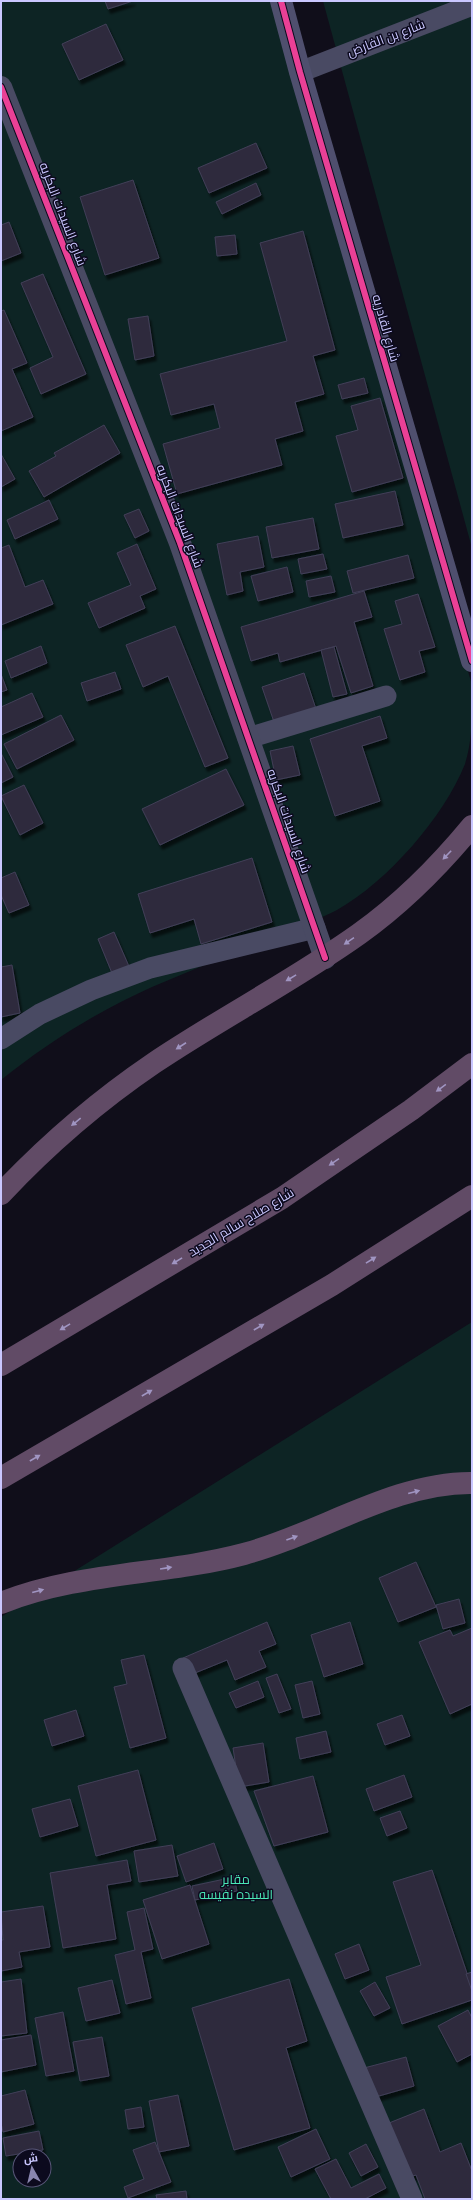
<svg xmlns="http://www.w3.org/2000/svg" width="473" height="2200" viewBox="0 0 473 2200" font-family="Karla,Cairo,sans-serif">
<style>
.green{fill:#0d2424;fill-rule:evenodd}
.building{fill:#2d2b3d;stroke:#423f58;filter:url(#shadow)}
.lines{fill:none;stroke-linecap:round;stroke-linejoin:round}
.lane{stroke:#494a63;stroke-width:21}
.street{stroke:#494a63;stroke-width:22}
.secondary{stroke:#4f4f6e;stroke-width:22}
.highway{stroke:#614b66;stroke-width:22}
.cycleway-casing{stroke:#0c0a1e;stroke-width:8}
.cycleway{stroke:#ea4096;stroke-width:6}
.oneway{fill:#a095c2}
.labels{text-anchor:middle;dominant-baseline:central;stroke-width:3;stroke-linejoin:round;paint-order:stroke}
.street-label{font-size:13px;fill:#cac7ff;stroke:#0c0a1e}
.park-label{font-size:13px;fill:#4ae8b6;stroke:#0c0a1e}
</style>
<defs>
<filter id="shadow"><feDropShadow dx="2.5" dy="4.5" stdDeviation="1" flood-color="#0009"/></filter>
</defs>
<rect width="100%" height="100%" fill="#100e1a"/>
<g class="green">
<path d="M1,1H273L472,685C472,711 473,739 465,764C444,817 387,882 337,910C320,919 300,925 282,933C239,951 195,969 152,987C98,1011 47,1043 1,1080Z"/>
<path d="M323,1H472V548Z"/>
<path d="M472,1322V2199H1V1617ZM20,2156H44V2180H20Z"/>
</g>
<g class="building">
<path d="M105,1H133L108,9Z"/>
<path d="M106,24L123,60L79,80L62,44Z"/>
<path d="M256,143L267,168L209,193L198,168Z"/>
<path d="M133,180L159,258L105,275L80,197Z"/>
<path d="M256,183L261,195L222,214L216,202Z"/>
<path d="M9,222L21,253L1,261V225Z"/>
<path d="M303,231L335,350L313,356L324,394L295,402L303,431L275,439L282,465L177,494L163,444L220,428L214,404L171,415L160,374L287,341L260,243Z"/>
<path d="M235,235L237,254L217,256L215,237Z"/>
<path d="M43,274L86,374L41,394L30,368L53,357L21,283Z"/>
<path d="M4,310L27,363L12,369L33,417L1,431V311Z"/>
<path d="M148,316L154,356L135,360L128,319Z"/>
<path d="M364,378L368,393L342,399L338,385Z"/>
<path d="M380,398L403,478L352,492L336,436L358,430L351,406Z"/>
<path d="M104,425L120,453L44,497L29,471L56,456L54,453Z"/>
<path d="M1,454L15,479L1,487Z"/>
<path d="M395,491L403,525L343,538L335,504Z"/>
<path d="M49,500L58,519L15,539L7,520Z"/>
<path d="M139,509L149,531L135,538L124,515Z"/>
<path d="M313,518L319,549L272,558L266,527Z"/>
<path d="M258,536L264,567L240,572L243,591L227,595L217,544Z"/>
<path d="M137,544L156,589L140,596L145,608L99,628L88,603L131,585L117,553Z"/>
<path d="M9,545L25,587L43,580L53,604L1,625V548Z"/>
<path d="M323,554L327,569L301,574L298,559Z"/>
<path d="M408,555L414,578L353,593L347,571Z"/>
<path d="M287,567L293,592L258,601L251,576Z"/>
<path d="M331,576L335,592L309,597L306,581Z"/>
<path d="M364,591L372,617L354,622L373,686L351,693L336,646L280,662L278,653L251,661L241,627Z"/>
<path d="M418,594L435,647L419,651L425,672L400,680L384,629L402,624L395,601Z"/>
<path d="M175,626L228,758L205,767L168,676L143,687L126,645Z"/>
<path d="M41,646L47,663L11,678L5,661Z"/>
<path d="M334,647L347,694L333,697L321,650Z"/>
<path d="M115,672L121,689L87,701L81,683Z"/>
<path d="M304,673L316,709L274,722L262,687Z"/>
<path d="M1,674L7,690L1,692Z"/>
<path d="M32,693L43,717L1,735V707Z"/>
<path d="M61,715L74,740L17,769L4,744Z"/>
<path d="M380,716L387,738L362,746L380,801L335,816L310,739Z"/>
<path d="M293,746L300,775L276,780L270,751Z"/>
<path d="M1,753L13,777L1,783Z"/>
<path d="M226,769L244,805L160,845L142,809Z"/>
<path d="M24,785L43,823L20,835L1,796Z"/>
<path d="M252,858L272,922L201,944L194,919L150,933L138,894Z"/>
<path d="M15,872L29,905L9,913L1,895V878Z"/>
<path d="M114,932L131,971L114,978L98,939Z"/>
<path d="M12,965L20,1013L1,1017V967Z"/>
<path d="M416,1562L436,1607L398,1622L379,1578Z"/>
<path d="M459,1599L465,1623L443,1629L436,1605Z"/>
<path d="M267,1622L276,1644L259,1651L266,1667L235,1680L227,1660L190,1675L183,1658Z"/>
<path d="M350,1622L363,1664L324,1677L311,1635Z"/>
<path d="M472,1628V1704L450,1714L419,1642L450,1630L453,1636Z"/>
<path d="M144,1655L166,1738L130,1748L114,1687L127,1684L121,1660Z"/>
<path d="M277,1674L291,1709L279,1713L266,1678Z"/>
<path d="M258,1681L264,1697L236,1708L229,1693Z"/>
<path d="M312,1681L320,1714L303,1718L295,1685Z"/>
<path d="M76,1710L84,1736L52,1746L44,1720Z"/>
<path d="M402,1715L410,1736L385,1745L377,1724Z"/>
<path d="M326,1731L331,1752L300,1759L296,1738Z"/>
<path d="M263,1743L269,1782L239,1787L233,1748Z"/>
<path d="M138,1770L156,1840L96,1856L78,1786Z"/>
<path d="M404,1775L412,1797L374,1811L366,1789Z"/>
<path d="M313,1776L328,1832L274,1846L254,1791Z"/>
<path d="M70,1799L78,1826L40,1837L32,1809Z"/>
<path d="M400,1811L407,1828L387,1836L380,1818Z"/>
<path d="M214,1843L223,1869L186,1882L177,1856Z"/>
<path d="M172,1845L178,1876L139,1882L134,1851Z"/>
<path d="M127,1860L131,1881L107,1885L116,1939L63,1948L50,1873Z"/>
<path d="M432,1870L472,1988V2000L402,2024L386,1977L421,1965L393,1882Z"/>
<path d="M234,1877L237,1891L195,1900L192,1886Z"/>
<path d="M190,1885L209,1944L162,1959L143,1900Z"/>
<path d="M43,1906L50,1947L19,1952L22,1967L1,1971V1940H3L1,1912Z"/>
<path d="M144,1908L153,1949L141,1952L151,1998L126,2004L115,1955L135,1950L127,1912Z"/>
<path d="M359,1944L369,1970L345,1979L335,1954Z"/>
<path d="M472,1972V1991L466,1974Z"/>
<path d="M21,1979L27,2033L1,2036V1982Z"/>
<path d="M289,1979L307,2041L286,2048L310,2128L234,2150L192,2008Z"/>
<path d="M112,1980L120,2013L86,2021L78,1988Z"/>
<path d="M375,1982L390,2008L374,2016L360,1991Z"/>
<path d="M468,2010L472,2018V2054L457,2062L438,2026Z"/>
<path d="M63,2012L74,2071L46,2076L35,2018Z"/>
<path d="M31,2035L36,2065L1,2072V2040Z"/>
<path d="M102,2037L109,2076L80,2081L73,2042Z"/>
<path d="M406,2057L414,2086L372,2098L364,2068Z"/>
<path d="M25,2090L34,2124L3,2132L1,2123V2096Z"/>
<path d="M178,2095L189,2146L159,2152L149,2101Z"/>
<path d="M141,2107L144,2127L128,2129L125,2110Z"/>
<path d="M424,2109L440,2152L461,2143L472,2171V2199H425L416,2175L410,2177L389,2123Z"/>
<path d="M316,2129L330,2159L291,2177L278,2147Z"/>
<path d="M39,2131L43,2150L6,2156L3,2138Z"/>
<path d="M155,2142L171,2182L128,2198L124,2187L144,2179L133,2150Z"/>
<path d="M366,2144L378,2167L361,2176L349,2153Z"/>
<path d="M336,2159L351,2188L379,2174L386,2188L365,2199H331L315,2169Z"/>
<path d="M186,2191L187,2199H157L156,2195Z"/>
</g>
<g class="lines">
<g class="lane">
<path d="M300,72L472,5"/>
<path d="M248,738L386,696"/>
<path d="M1,1039L40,1014L91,990L150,968L315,928"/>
<path d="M183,1668L412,2199"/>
</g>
<path class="street" d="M1,87L180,543L325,958"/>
<path class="secondary" d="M281,1L300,72L472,661"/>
<g class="highway">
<path d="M1,1194C47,1145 98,1101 154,1063C221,1018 293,981 359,934C401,904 439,866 472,826"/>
<path d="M1,1365L282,1198L411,1110L472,1064"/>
<path d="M1,1478L332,1285L472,1196"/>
<path d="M1,1603C78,1572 165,1575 244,1554C319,1534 395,1482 472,1483"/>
</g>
<defs>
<g id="cycleway">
<path d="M281,1L300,72L472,661"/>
<path d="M1,87L180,543L325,958"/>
</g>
</defs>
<use href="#cycleway" class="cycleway-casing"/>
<use href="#cycleway" class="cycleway"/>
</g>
<defs><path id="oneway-solid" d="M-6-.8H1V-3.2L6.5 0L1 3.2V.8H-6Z"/></defs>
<g class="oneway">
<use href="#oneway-solid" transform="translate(447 855) rotate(134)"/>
<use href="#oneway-solid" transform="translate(349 941) rotate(146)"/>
<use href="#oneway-solid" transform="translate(291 978) rotate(149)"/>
<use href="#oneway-solid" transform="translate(181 1046) rotate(147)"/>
<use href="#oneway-solid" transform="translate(441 1088) rotate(144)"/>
<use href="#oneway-solid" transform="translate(76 1122) rotate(141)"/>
<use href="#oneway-solid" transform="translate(334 1162) rotate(146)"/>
<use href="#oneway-solid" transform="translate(371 1260) rotate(-32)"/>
<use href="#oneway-solid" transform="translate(177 1261) rotate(149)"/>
<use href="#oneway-solid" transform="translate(65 1327) rotate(149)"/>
<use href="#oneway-solid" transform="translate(259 1327) rotate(-30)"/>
<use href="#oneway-solid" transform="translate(147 1393) rotate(-30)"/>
<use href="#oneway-solid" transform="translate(35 1458) rotate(-30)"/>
<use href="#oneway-solid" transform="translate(414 1492) rotate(-15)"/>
<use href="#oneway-solid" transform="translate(292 1538) rotate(-20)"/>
<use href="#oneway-solid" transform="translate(166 1568) rotate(-9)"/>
<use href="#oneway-solid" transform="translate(38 1591) rotate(-15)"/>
</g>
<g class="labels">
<g class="street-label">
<text transform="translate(386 38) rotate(-21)">شارع بن الفارض</text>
<text transform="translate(63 214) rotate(69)">شارع السيدات البكريه</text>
<text transform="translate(386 328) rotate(74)">شارع القادريه</text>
<text transform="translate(180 516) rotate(69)">شارع السيدات البكريه</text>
<text transform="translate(289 821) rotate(71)">شارع السيدات البكريه</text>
<text transform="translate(241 1222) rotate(-31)">شارع صلاح سالم الجديد</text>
</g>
<g class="park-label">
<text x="236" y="1879">مقابر<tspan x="236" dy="15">السيده نفيسه</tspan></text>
</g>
</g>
<rect width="473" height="2200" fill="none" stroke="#cac7ff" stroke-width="4"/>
<g transform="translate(32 2168) rotate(352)"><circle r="19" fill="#0c0a1e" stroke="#585678"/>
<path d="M0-3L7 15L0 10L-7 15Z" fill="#8986af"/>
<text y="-6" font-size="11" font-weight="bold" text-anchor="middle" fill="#cac7ff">ش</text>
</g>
</svg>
